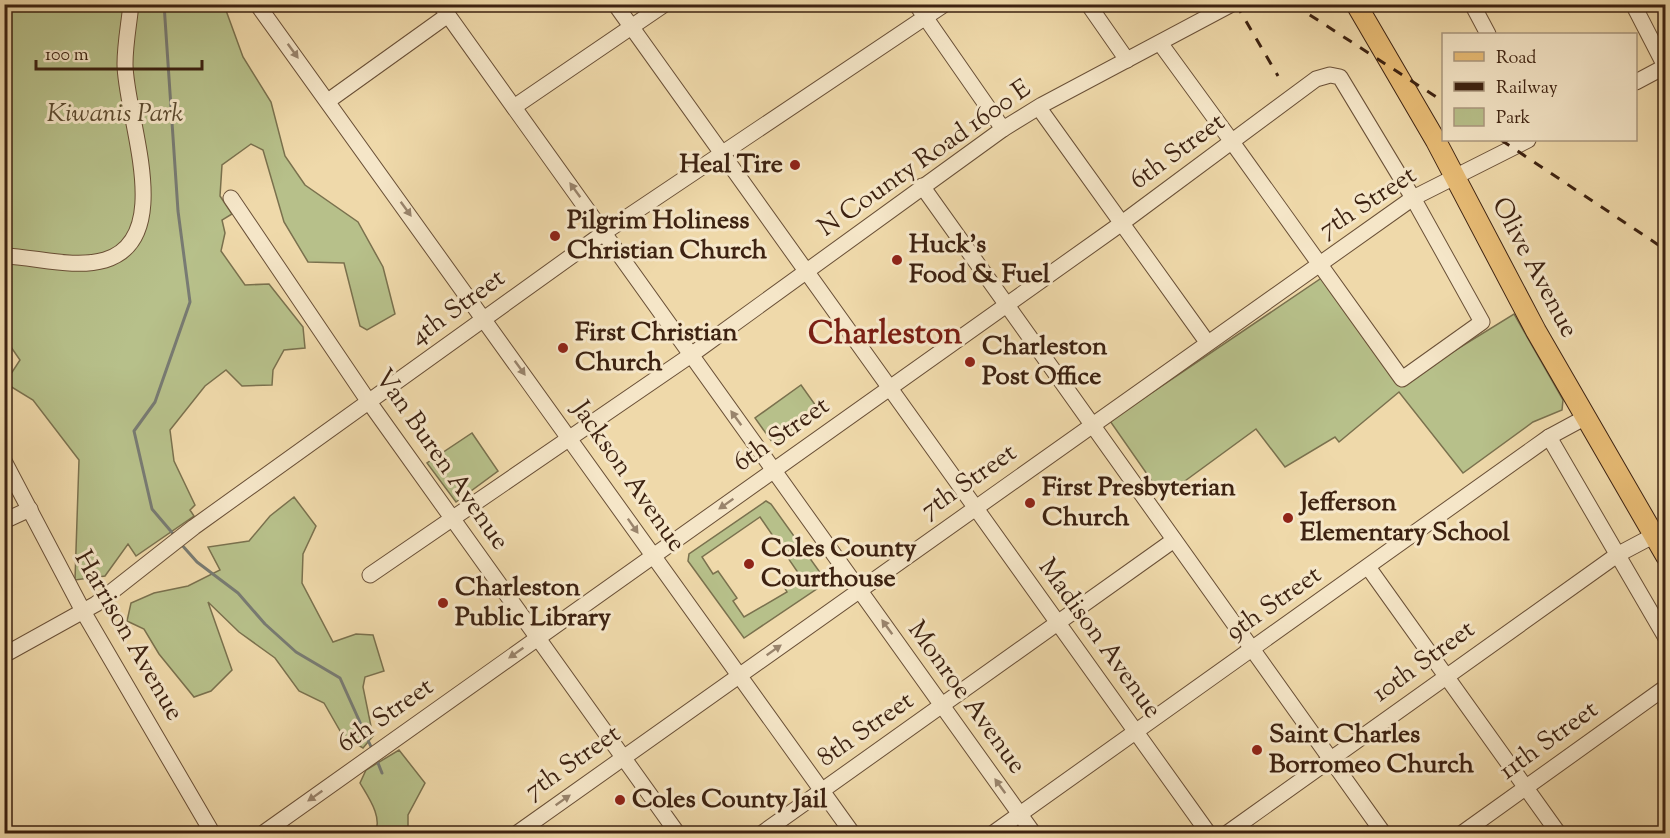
<svg xmlns="http://www.w3.org/2000/svg" width="1670" height="838" viewBox="0 0 1670 838" font-family="'Sorts Mill Goudy',serif">
<style>
.green{fill:#b7c08a;stroke:#7a714e;stroke-width:1.5;fill-rule:evenodd}
.lines{fill:none;stroke-linecap:round;stroke-linejoin:round}
.stream{stroke:#787b73;stroke-width:3}
.minor-casing{stroke:#6a5037;stroke-width:17}
.major-casing{stroke:#3d2211;stroke-width:22}
.minor{stroke:#f5e6c8;stroke-width:15}
.major{stroke:#e8bc75;stroke-width:20}
.rail{stroke:#3d2211;stroke-width:3;stroke-dasharray:10 10;stroke-linecap:butt}
.oneway{fill:#99846c}
.poi-dot{fill:#8f2418;stroke:#f5e6c8;stroke-width:2}
.labels{text-anchor:middle;dominant-baseline:central;stroke-width:6;stroke-linejoin:round;paint-order:stroke}
.park-label{font-size:26px;font-style:italic;fill:#5c4a2f;stroke:#f5e6c8}
.street-label{font-size:26px;fill:#3d2211;stroke:#f5e6c8}
.poi-label{font-size:26px;font-weight:bold;fill:#3d2211;stroke:#f5e6c8;text-anchor:start}
.district-label{font-size:32px;font-weight:bold;fill:#7a1f14;stroke:#f5e6c8}
</style>
<rect width="100%" height="100%" fill="#efd9aa"/>
<filter id="stains"><feTurbulence type="fractalNoise" baseFrequency=".00333" numOctaves="4"/><feColorMatrix values="0 0 0 0 .2 0 0 0 0 .09 0 0 0 0 .02 0 0 0 .5 -.17"/></filter>
<radialGradient id="worn" r=".72"><stop offset=".6" stop-color="#630" stop-opacity="0"/><stop offset="1" stop-color="#630" stop-opacity=".3"/></radialGradient>
<g class="green">
<path d="M4,5H224L243,57L271,102L285,156L305,185L358,222L383,267L395,314L367,330L360,326L344,263L308,262L284,222L263,150L251,144L222,165L220,196L232,214L222,220L225,233L221,251L245,285L269,284L303,327L305,348L284,350L273,370L272,385L242,386L226,370L205,386L170,430L174,461L195,505L190,510L194,516L136,556L128,544L105,576L75,580L79,460L33,400L5,383L20,360L4,337Z"/>
<path d="M1323,277L1399,385L1514,314L1563,400L1562,410L1533,422L1463,473L1399,392L1339,442L1335,437L1285,467L1256,429L1163,497L1110,421Z"/>
<path d="M801,385L821,413L775,446L755,418Z"/>
<path d="M472,433L498,471L456,502L427,463Z"/>
<path d="M294,497L316,526L303,554L302,583L333,642L356,634L373,635L384,671L365,677L363,687L373,736L363,748L343,736L324,703L299,691L275,658L239,632L208,602L232,670L211,691L194,697L159,654L144,629L127,621L131,603L154,593L188,586L220,570L208,547L249,541L270,516Z"/>
<path d="M766,501L771,504L824,578V584L744,638L688,561L689,554ZM760,517L799,574L783,585L787,592L744,617L733,601L737,598L718,571L713,574L702,557Z"/>
<path d="M399,750L425,783L408,815V833H375C383,817 368,797 360,783L366,770Z"/>
</g>
<g class="lines">
<g class="stream">
<path d="M164,4L178,211L190,302L155,402L134,431L152,509L175,536"/>
<path d="M181,544L197,562L238,593L265,624L296,652L340,678L372,749"/>
<path d="M376,758L382,773"/>
</g>
<defs>
<g id="minor">
<path d="M257,4L853,834"/>
<path d="M440,4L1034,834"/>
<path d="M615,4L1209,834"/>
<path d="M916,4L1003,129"/>
<path d="M1088,4L1127,60"/>
<path d="M1472,4L1488,34"/>
<path d="M1633,4L1665,66"/>
<path d="M1636,82L1666,66"/>
<path d="M328,101L448,15"/>
<path d="M514,107L665,4"/>
<path d="M1039,108L1207,342"/>
<path d="M922,186L1384,834"/>
<path d="M231,198L369,402L678,834"/>
<path d="M4,256C36,257 74,269 105,260C177,238 125,116 125,64C125,44 129,24 131,4"/>
<path d="M1549,437L1666,638"/>
<path d="M4,461L84,613L213,834"/>
<path d="M4,521L30,509"/>
<path d="M1368,567L1559,834"/>
<path d="M370,575L691,355L1003,129L1042,105L1232,4"/>
<path d="M4,655L96,604L194,527L605,232L945,4"/>
<path d="M262,834L1122,223L1316,79L1330,75L1340,77L1413,198L1482,322L1402,379L1232,142L1230,139L1160,43"/>
<path d="M516,834L1413,198L1528,140"/>
<path d="M761,834L1174,540"/>
<path d="M992,834L1549,437L1586,417"/>
<path d="M1226,834L1617,555L1666,529"/>
<path d="M1461,834L1666,687"/>
</g>
<path id="major" d="M1356,4L1436,141L1536,331L1666,556"/>
</defs>
<use href="#minor" class="minor-casing"/>
<use href="#major" class="major-casing"/>
<use href="#minor" class="minor"/>
<use href="#major" class="major"/>
<g class="rail">
<path d="M1236,4L1278,76"/>
<path d="M1293,4L1444,102"/>
<path d="M1501,140L1666,250"/>
</g>
</g>
<defs><path id="oneway-solid" d="M-6-.8H1V-3.2L6.5 0L1 3.2V.8H-6Z" transform="scale(1.5)"/></defs>
<g class="oneway">
<use href="#oneway-solid" transform="translate(293 51) rotate(54)"/>
<use href="#oneway-solid" transform="translate(575 190) rotate(-126)"/>
<use href="#oneway-solid" transform="translate(406 209) rotate(54)"/>
<use href="#oneway-solid" transform="translate(520 368) rotate(54)"/>
<use href="#oneway-solid" transform="translate(736 418) rotate(-126)"/>
<use href="#oneway-solid" transform="translate(726 504) rotate(145)"/>
<use href="#oneway-solid" transform="translate(633 526) rotate(55)"/>
<use href="#oneway-solid" transform="translate(887 627) rotate(-126)"/>
<use href="#oneway-solid" transform="translate(774 650) rotate(-35)"/>
<use href="#oneway-solid" transform="translate(516 653) rotate(145)"/>
<use href="#oneway-solid" transform="translate(1000 786) rotate(-126)"/>
<use href="#oneway-solid" transform="translate(315 796) rotate(145)"/>
<use href="#oneway-solid" transform="translate(563 800) rotate(-35)"/>
</g>
<g class="poi-dot">
<circle cx="795" cy="165" r="6"/>
<circle cx="555" cy="236" r="6"/>
<circle cx="897" cy="260" r="6"/>
<circle cx="563" cy="348" r="6"/>
<circle cx="970" cy="362" r="6"/>
<circle cx="1030" cy="503" r="6"/>
<circle cx="1288" cy="518" r="6"/>
<circle cx="749" cy="564" r="6"/>
<circle cx="443" cy="603" r="6"/>
<circle cx="1257" cy="750" r="6"/>
<circle cx="620" cy="800" r="6"/>
</g>
<g class="labels">
<g class="park-label">
<text x="115" y="114">Kiwanis Park</text>
</g>
<g class="street-label">
<text transform="translate(1178 152) rotate(-36)">6th Street</text>
<text transform="translate(925 159) rotate(-35)">N County Road 1600 E</text>
<text transform="translate(1368 203) rotate(-33)">7th Street</text>
<text transform="translate(1534 268) rotate(62)">Olive Avenue</text>
<text transform="translate(458 308) rotate(-36)">4th Street</text>
<text transform="translate(782 435) rotate(-35)">6th Street</text>
<text transform="translate(441 460) rotate(55)">Van Buren Avenue</text>
<text transform="translate(628 477) rotate(55)">Jackson Avenue</text>
<text transform="translate(969 482) rotate(-35)">7th Street</text>
<text transform="translate(1274 604) rotate(-35)">9th Street</text>
<text transform="translate(128 636) rotate(60)">Harrison Avenue</text>
<text transform="translate(1099 639) rotate(54)">Madison Avenue</text>
<text transform="translate(1424 662) rotate(-36)">10th Street</text>
<text transform="translate(966 698) rotate(54)">Monroe Avenue</text>
<text transform="translate(386 716) rotate(-35)">6th Street</text>
<text transform="translate(866 730) rotate(-35)">8th Street</text>
<text transform="translate(1549 741) rotate(-36)">11th Street</text>
<text transform="translate(573 763) rotate(-35)">7th Street</text>
</g>
<g class="poi-label">
<text x="783" y="165" text-anchor="end">Heal Tire</text>
<text x="567" y="221">Pilgrim Holiness<tspan x="567" dy="30">Christian Church</tspan></text>
<text x="909" y="245">Huck's<tspan x="909" dy="30">Food &amp; Fuel</tspan></text>
<text x="575" y="333">First Christian<tspan x="575" dy="30">Church</tspan></text>
<text x="982" y="347">Charleston<tspan x="982" dy="30">Post Office</tspan></text>
<text x="1042" y="488">First Presbyterian<tspan x="1042" dy="30">Church</tspan></text>
<text x="1300" y="503">Jefferson<tspan x="1300" dy="30">Elementary School</tspan></text>
<text x="761" y="549">Coles County<tspan x="761" dy="30">Courthouse</tspan></text>
<text x="455" y="588">Charleston<tspan x="455" dy="30">Public Library</tspan></text>
<text x="1269" y="735">Saint Charles<tspan x="1269" dy="30">Borromeo Church</tspan></text>
<text x="632" y="800">Coles County Jail</text>
</g>
<g class="district-label">
<text x="885" y="335">Charleston</text>
</g>
</g>
<rect width="1670" height="838" fill="none" stroke="#efd9aa" stroke-width="24"/>
<rect x="6" y="6" width="1658" height="826" fill="none" stroke="#3d2211" stroke-width="3"/>
<rect x="12" y="12" width="1646" height="814" fill="none" stroke="#3d2211" stroke-width="1.5"/>
<rect x="1442" y="33" width="195" height="108" fill="#f5e6c8" stroke="#ab987f" stroke-width="1.5"/>
<rect x="1454" y="52" width="30" height="9" fill="#e8bc75" stroke="#ab987f" stroke-width="1.5"/>
<text x="1496" y="63" font-size="18" fill="#3d2211">Road</text>
<rect x="1454" y="82" width="30" height="9" fill="#3d2211" stroke="#ab987f" stroke-width="1.5"/>
<text x="1496" y="93" font-size="18" fill="#3d2211">Railway</text>
<rect x="1454" y="108" width="30" height="18" fill="#b7c08a" stroke="#ab987f" stroke-width="1.5"/>
<text x="1496" y="123" font-size="18" fill="#3d2211">Park</text>
<path d="M36 60v9h166v-9" fill="none" stroke="#3d2211" stroke-width="3"/>
<text x="45" y="60" font-size="18" fill="#3d2211" stroke="#f5e6c8" stroke-width="4.5" paint-order="stroke">100 m</text>
<rect width="100%" height="100%" filter="url(#stains)"/>
<rect width="100%" height="100%" fill="url(#worn)"/>
</svg>
